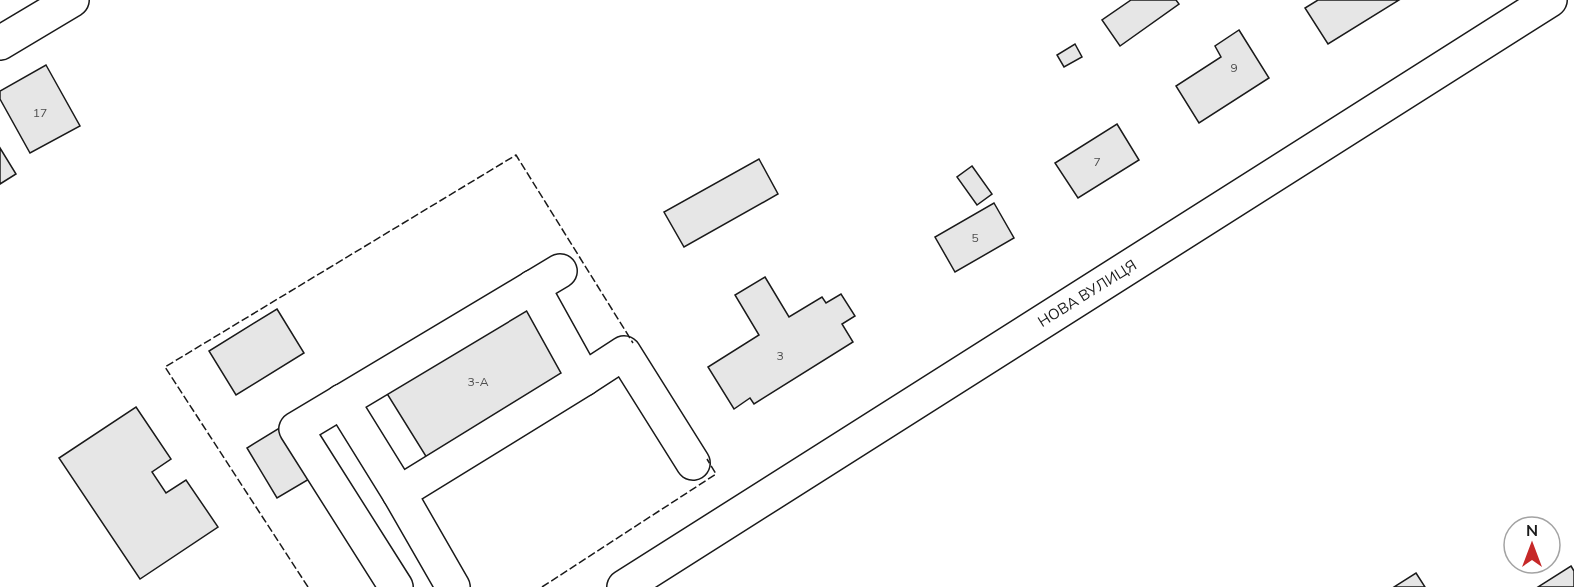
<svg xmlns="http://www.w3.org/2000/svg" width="1574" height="587" viewBox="0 0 1574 587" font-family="Mulish,sans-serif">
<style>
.building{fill:#e6e6e6;stroke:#1a1a1a;stroke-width:1.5}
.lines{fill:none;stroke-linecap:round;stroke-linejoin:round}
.minor-casing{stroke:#1a1a1a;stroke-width:36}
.minor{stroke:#fff;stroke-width:33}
.fence{stroke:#1a1a1a;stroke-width:1.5;stroke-dasharray:8 3;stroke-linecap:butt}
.labels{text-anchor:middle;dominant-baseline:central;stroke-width:4.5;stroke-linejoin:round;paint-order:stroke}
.number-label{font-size:12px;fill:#4d4d4d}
.street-label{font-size:15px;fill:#1a1a1a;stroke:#fff}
</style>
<rect width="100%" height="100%" fill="#fff"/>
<g class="building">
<path d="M1131,0H1176L1179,4L1120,46L1102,20Z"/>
<path d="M1318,0H1399L1328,44L1305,8Z"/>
<path d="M1239,30L1269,78L1199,123L1176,86L1221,57L1215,46Z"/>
<path d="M1075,44L1082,57L1064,67L1057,55Z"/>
<path d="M46,65L80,126L30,153L0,99V91Z"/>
<path d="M1117,124L1139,160L1078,198L1055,163Z"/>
<path d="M0,148L16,174L0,184Z"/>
<path d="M759,159L778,194L684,247L664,212Z"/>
<path d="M972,166L992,194L977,205L957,177Z"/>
<path d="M994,203L1014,238L955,272L935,237Z"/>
<path d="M765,277L789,317L822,297L826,303L841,294L855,316L842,324L853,342L754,404L750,398L734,409L708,367L759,335L735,295Z"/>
<path d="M529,304L570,370L427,458L386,392Z"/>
<path d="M277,309L304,353L236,395L209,351Z"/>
<path d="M136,407L171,459L152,472L166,493L186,480L218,527L140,579L59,458Z"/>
<path d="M286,424L316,475L277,498L247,448Z"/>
<path d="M1571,566L1574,571V587H1538Z"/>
<path d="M1416,573L1425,587H1394Z"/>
</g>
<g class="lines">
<defs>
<g id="minor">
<path d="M0,43L72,0"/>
<path d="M584,379L624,353L693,463"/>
<path d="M342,401L399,493"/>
<path d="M396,587L296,429L560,271"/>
<path d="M453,587L399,493L584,379L533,287"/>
<path d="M624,587L1550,0"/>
</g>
</defs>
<use href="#minor" class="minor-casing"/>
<use href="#minor" class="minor"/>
<g class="fence">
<path d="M308,587L165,367L516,155L633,343"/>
<path d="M542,587L716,474L707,459"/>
</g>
</g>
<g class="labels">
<g class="number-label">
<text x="1234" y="67">9</text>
<text x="40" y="112">17</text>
<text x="1097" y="161">7</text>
<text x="975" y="237">5</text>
<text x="780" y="355">3</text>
<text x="478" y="381">3-А</text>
</g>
<g class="street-label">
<text transform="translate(1087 293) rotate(-32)">НОВА ВУЛИЦЯ</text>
</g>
</g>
<g transform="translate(1532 545)"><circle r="28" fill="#ffffff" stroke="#a3a3a3" stroke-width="1.5"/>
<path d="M0-4.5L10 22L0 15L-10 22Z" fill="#c62828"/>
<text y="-9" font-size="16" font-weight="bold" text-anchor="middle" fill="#1a1a1a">N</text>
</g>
</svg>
